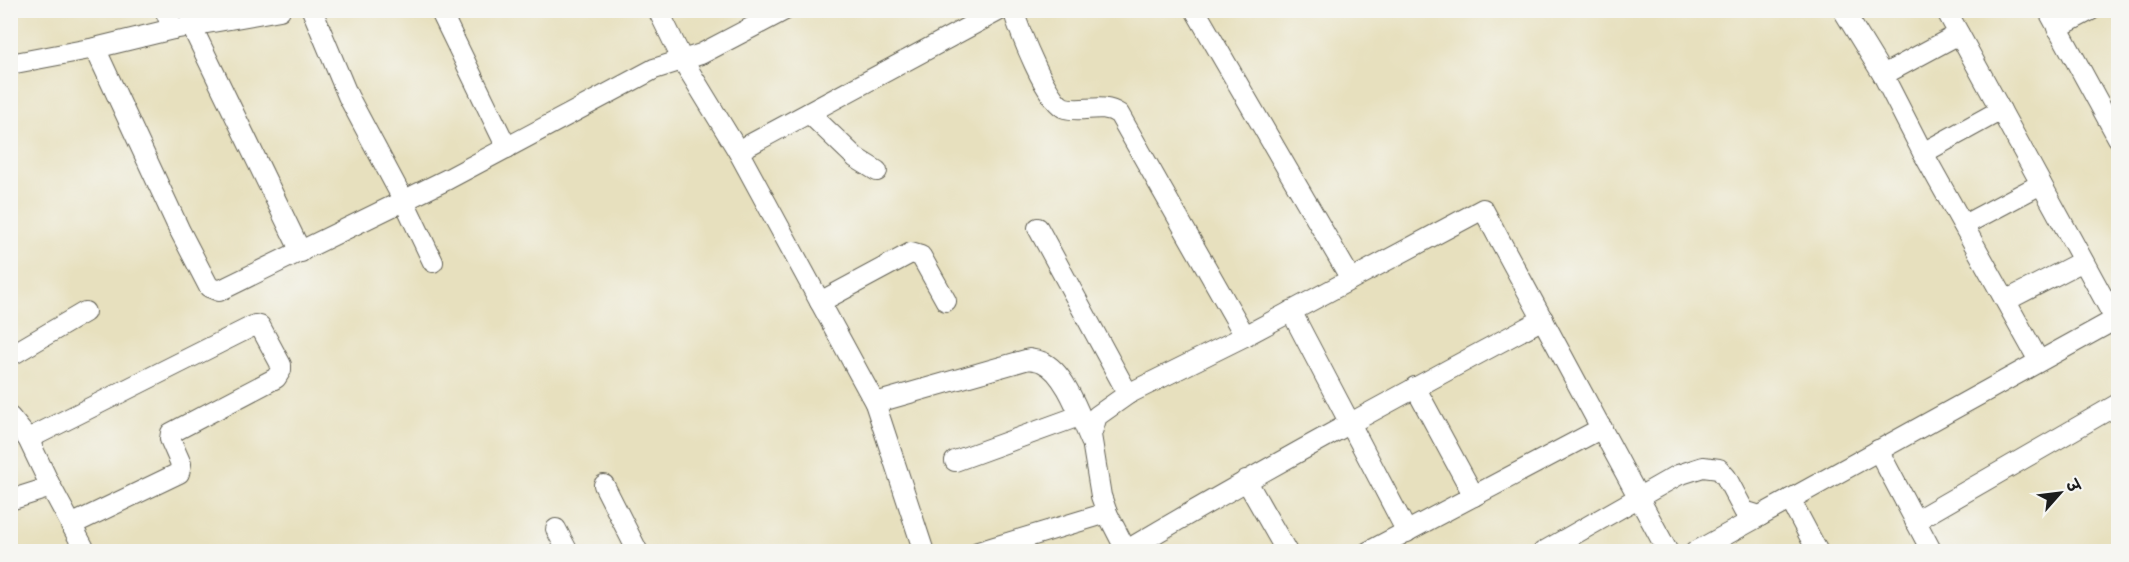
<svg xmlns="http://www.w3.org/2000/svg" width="2129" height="562" viewBox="0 0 2129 562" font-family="Sriracha,'Playpen Sans Deva',sans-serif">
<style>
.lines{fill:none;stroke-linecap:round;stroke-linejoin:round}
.minor-casing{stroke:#636155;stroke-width:22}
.minor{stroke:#fff;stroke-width:20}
</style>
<rect width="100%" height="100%" fill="#f6f6f2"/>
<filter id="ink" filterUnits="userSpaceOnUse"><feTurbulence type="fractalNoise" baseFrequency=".0167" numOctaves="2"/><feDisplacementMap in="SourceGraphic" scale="12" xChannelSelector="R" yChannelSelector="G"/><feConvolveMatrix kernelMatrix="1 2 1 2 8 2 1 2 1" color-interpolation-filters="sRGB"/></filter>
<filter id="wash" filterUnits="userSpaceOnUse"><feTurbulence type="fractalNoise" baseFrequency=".008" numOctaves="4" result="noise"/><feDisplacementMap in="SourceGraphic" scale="24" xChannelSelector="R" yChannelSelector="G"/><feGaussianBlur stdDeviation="1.35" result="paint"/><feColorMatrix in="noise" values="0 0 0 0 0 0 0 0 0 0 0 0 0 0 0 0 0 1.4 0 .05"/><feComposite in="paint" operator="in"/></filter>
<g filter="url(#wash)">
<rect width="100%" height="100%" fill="#e7e0be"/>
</g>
<g filter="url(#ink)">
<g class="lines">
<defs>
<g id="minor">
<path d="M165,10L173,29"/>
<path d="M312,10L348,96L404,201L433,262"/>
<path d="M440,10L507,148"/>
<path d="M658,10L683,61L738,151L875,403L924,552"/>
<path d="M1013,10C1019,29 1047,103 1065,108C1084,113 1102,102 1119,114L1245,336"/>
<path d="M1195,10L1351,279"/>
<path d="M1843,10L1883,75L1923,153L2039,361"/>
<path d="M1946,10L2115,319"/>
<path d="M2048,10L2118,138"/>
<path d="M191,25L301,252"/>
<path d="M2057,28L2091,10"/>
<path d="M95,48L179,229L209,287L219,291L448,179L654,69L701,54L785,10"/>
<path d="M10,64L95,48L173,29L280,10"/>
<path d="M1883,75L1959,34"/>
<path d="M809,113L856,158L877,171"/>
<path d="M738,151L1000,10"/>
<path d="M1923,153L2001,110"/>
<path d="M1964,225L2041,184"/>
<path d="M1038,228L1128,394"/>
<path d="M2007,300L2083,261"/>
<path d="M820,302L911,253L921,256L946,301"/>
<path d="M1291,311L1407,532"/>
<path d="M10,356L85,312"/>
<path d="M1415,387L1474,496"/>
<path d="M875,403L1029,359C1033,360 1038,360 1042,362C1066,372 1081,419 1091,441"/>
<path d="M10,417L28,439L51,487L86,552"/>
<path d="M28,439L255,325L260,326L281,365V370L276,378L171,433L170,439L181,464L179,473L71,525"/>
<path d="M1878,450L1932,552"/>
<path d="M955,461L1079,416"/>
<path d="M1246,480L1287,552"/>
<path d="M604,485L638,552"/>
<path d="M1790,499L1818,552"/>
<path d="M10,500L51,487"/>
<path d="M1915,521L2118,404"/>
<path d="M556,529L568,552"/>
<path d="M1127,550C1264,469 1403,394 1543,319"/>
<path d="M978,552L1107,513"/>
<path d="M1127,552L1107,513L1101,496L1091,435L1097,416L1128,394L1245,336L1483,209L1668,552"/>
<path d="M1368,552L1602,428"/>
<path d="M1543,552L1678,475L1703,467L1719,469L1726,477L1744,511L1760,516L2118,318"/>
<path d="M1695,552L1760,516"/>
</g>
</defs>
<use href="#minor" class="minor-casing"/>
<use href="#minor" class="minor"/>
</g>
</g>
<rect width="2129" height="562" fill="none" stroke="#f6f6f2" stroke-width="36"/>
<g transform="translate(2060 493) rotate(62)" stroke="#f6f6f2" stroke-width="4.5" paint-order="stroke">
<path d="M0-4.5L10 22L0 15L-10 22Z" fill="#1c1c1c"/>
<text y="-9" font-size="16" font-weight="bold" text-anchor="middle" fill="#1c1c1c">उ</text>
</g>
</svg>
